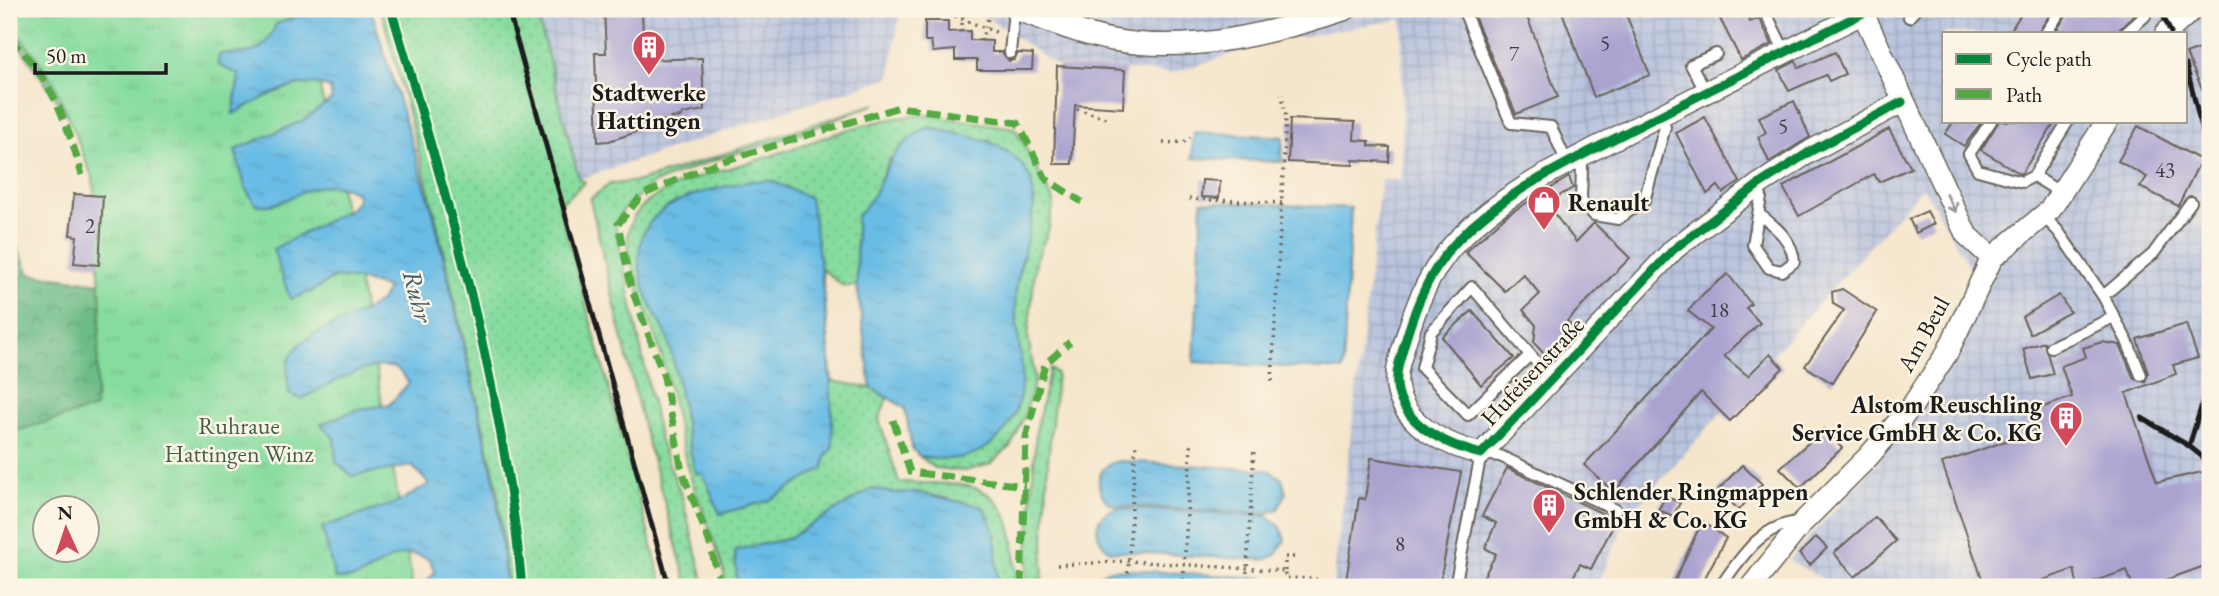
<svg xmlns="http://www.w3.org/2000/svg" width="2219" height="596" viewBox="0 0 2219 596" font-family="'EB Garamond',serif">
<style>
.industrial{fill:url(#industrial-grid);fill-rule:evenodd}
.grass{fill:url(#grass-dots);stroke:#517c5e;stroke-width:2}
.forest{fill:url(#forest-crowns);stroke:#446c51;stroke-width:2;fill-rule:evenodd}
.park{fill:url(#park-tufts);stroke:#517c5e;stroke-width:2;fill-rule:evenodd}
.water{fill:url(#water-ripples);stroke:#426c80;stroke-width:2}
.building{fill:#aaa3d0}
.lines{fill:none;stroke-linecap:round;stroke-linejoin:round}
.service-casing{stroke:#686259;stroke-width:14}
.minor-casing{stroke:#686259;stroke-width:24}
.path{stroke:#686259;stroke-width:3.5;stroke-dasharray:2 5;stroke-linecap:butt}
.service{stroke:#fff;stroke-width:10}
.minor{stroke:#fff;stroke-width:21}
.rail{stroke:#1c1c1c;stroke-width:5}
.quiet{stroke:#52a943;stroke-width:7;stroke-dasharray:14 7;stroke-linecap:butt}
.cycleway-casing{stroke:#fcf5e5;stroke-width:13}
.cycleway{stroke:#00873e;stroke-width:9}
.oneway{stroke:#999}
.labels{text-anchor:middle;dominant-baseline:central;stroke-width:5;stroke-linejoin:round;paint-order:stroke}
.number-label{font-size:21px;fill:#403e49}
.poi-label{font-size:24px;font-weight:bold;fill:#1c1c1c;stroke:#fcf5e5;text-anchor:start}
.street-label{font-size:24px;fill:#1c1c1c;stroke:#fcf5e5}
.park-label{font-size:24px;fill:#415f4a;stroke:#fcf5e5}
.water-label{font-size:26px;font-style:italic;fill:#3b5c6c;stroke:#fcf5e5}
</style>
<defs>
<pattern id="industrial-grid" width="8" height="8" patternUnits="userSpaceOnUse" patternTransform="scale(1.75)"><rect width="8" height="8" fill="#bac4de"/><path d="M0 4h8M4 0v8" fill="none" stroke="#9fa8be"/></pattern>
<pattern id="grass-dots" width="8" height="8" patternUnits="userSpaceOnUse" patternTransform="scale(1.75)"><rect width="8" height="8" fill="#86dc9f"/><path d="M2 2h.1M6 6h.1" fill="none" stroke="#73bc88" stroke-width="1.8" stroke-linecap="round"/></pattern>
<pattern id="forest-crowns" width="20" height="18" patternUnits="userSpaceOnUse" patternTransform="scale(1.75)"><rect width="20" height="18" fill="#6cbc86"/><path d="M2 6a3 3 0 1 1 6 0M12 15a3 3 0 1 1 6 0" fill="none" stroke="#58986d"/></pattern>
<pattern id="park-tufts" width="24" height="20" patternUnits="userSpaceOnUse" patternTransform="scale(1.75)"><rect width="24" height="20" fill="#86dc9f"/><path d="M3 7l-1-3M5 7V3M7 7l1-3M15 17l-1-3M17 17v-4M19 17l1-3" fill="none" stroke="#73bc88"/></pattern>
<pattern id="water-ripples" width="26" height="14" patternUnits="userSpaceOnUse" patternTransform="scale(1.75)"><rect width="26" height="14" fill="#69bce5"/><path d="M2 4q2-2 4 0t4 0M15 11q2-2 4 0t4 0" fill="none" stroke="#5aa1c4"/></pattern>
</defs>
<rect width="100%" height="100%" fill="#fcf5e5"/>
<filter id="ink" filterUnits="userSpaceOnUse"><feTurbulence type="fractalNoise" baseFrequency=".0143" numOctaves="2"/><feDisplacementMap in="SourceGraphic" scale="14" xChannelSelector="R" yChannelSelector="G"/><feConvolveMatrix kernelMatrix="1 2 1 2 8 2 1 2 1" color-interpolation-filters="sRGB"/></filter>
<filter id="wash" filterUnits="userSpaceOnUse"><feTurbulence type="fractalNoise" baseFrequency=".00686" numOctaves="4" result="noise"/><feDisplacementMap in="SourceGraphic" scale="28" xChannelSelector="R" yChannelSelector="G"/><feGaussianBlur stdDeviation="1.57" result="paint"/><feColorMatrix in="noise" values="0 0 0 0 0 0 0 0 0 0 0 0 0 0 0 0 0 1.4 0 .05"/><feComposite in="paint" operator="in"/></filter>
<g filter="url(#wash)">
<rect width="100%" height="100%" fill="#f5e5ca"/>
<g class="industrial">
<path d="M536,9H900L890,77L579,179Z"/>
<path d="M975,9H2210V587H1836L1789,560L1876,464L1952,358L1976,278L1923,187L1626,519L1597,587H1333L1381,180H1402V19L1272,41L1172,73L1056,65ZM1944,33H2186V121H1944Z"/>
</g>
<g class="grass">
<path d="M381,9H536L579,179L585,182L559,205L663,587H508L497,487L435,214Z"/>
<path d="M875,104L799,134L709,162L652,184L624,209L615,224L660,441L682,497L705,587H688L643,426L590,199L610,184L639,181L675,170Z"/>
<path d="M926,115L1015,128L1054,201L1049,228L1036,261L1028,336L1035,379L1025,414L1011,446L990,464L965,471L935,468L919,456L931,458L1022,374L1014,316L1016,287L1035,200L991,141L963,137L890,158L869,205L856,217L857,286H843L822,269L832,381L871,388L887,398L879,420L899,482C920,484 963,481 981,490C1017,508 1016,554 1016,587H998L984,507L916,492L894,493L872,489L787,539L735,550L737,587H727C720,552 706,521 694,487C678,442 673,393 659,348C651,320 620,253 630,225C643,186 722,171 758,160C813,143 868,117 926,115Z"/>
<path d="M1050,368L1057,374L1048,461L1042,587H1026L1036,431Z"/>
</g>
<path class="forest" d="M9,9H80L293,553L9,587V227L29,274L117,285L103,167L9,31ZM46,508H88V550H46Z"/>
<path class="park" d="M9,9H302L309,31L375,362L413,587H9V433L95,408L101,304L93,179L55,84L33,52L9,25ZM46,508H88V550H46Z"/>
<g class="water">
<path d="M306,9H371L433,212L496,488L506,587H408L427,581L435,572L430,560C397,543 384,567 357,577C351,579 342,579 335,579L322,527L396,503L429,484L412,466L352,476L336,462L334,438L321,424L358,409L389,405L409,383C406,379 402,373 398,370C375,355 322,389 301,399L289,394C288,384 286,371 289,361C301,322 376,323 388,288L364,281L335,277L311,292L290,299L273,249L350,209L357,201V193C311,168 288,213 255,204L245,187L235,150L302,121L332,99L330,88C298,75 262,99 233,114L239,75L218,65L219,54C250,53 263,57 276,24L294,18Z"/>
<path d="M929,127C965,137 1010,138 1029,176C1044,206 1018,258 1016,291C1013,319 1022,347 1022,375C1021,436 978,469 919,456L912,448L905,408L871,388L857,286L856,217C891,183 877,153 929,127Z"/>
<path d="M1194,132L1283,137L1282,162L1192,158Z"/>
<path d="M751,181H772L810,198C825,281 831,363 833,448L826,456L824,468L768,501L720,514L703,474H696C683,429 681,382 667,337C663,324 653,312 648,299C614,210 681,195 751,181Z"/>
<path d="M1202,201L1351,208L1343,370L1194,362Z"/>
<path d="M1120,461L1268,470L1282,479L1286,494L1278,509L1266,514L1111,505C1093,491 1094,465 1120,461Z"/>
<path d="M872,489L894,493L916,492L984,507L995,532L998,587H737L735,550L787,539Z"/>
<path d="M1119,508L1267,516L1280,526L1285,540L1276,555L1264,560L1110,551C1091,537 1093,512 1119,508Z"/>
<path d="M1115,569L1263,578L1277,587H1093C1097,576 1103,571 1115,569Z"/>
</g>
<g id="blocks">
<g class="building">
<path d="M604,9H642L644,60L702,58L704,110L682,114V117L671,118V121H661V124L609,141L598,142L595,53H606Z"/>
<path d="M1471,9H1524L1558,97L1516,114Z"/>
<path d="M1561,9H1624L1650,75L1594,97Z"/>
<path d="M1715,9H1744L1750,22L1759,18L1772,44L1741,60Z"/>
<path d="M2024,9H2053L2038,33H2009Z"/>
<path d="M2070,9H2132L2134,15L2116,33H2055Z"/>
<path d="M925,21H948V32L970,31V40L992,41V52H1002L1009,61L1014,60L1018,53L1033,54L1032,70H977V60H955V50L933,52L931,41H925Z"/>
<path d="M2210,45V106L2186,54Z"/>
<path d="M1835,52L1845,74L1829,81L1826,75L1789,91L1779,70L1796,61L1799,68Z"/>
<path d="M1057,66L1125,70L1123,108L1075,105L1072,164H1054Z"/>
<path d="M1794,101L1810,137L1769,162L1758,137L1766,133L1759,117Z"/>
<path d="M1705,117L1740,182L1723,193L1718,186L1707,194L1676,133Z"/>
<path d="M1290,119L1355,122L1354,140L1369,141V146L1390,147L1389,162L1353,160V165L1288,162Z"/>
<path d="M1954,121H1982L1964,146L1945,134Z"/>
<path d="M1999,121H2056L2021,174L1981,150Z"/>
<path d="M2138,126L2201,160L2178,206L2140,187L2147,177L2118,161Z"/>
<path d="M1889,129L1911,168L1879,182L1874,174L1799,216L1783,187Z"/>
<path d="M1569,177L1573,188L1546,203L1576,242L1594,223L1630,258L1567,321L1577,332L1552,354H1544L1534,343L1536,325L1523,310L1540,294L1523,274L1505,291L1465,252L1507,215Z"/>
<path d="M1202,180L1220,181L1219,198L1201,197Z"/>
<path d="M74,194L103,196L99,265L74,263L77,236L70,235Z"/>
<path d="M1927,211L1934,224L1916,233L1909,219Z"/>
<path d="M1728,274L1751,304L1746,308L1760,323L1724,356L1748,376L1770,354L1783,368L1730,421L1701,392L1614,492L1584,465L1711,329L1688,311L1704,293Z"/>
<path d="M1842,289L1877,312L1832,383L1805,366L1844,310L1833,304L1832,292Z"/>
<path d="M2059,295L2070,312L2030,334L2022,317Z"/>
<path d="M1472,311L1514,358L1481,385L1442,337Z"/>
<path d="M2186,324L2198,358L2173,365L2176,374L2126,393L2157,482L2207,471L2210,481V564L2146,587H2133L2127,570L2078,587L2074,569L2024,587H1985L1942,463L2035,431L2030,412L2072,397L2061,366L2086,357L2083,348L2102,342L2120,345L2134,379L2145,382L2148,373L2137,339Z"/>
<path d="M2044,342L2053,374L2032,379L2023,349Z"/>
<path d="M1824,429L1842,448L1800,488L1780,468Z"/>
<path d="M1371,458L1461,472L1439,587H1345L1359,498L1365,499Z"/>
<path d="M1742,465L1762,484L1739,510L1718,490Z"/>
<path d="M1507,468L1616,520L1591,569L1580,564L1568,587H1478L1496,554L1485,548L1496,523L1482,516Z"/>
<path d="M1666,496L1680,503L1673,516L1658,510Z"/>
<path d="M1875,517L1896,541L1855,577L1834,553Z"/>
<path d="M1702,521L1726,538L1700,587H1672Z"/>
<path d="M1816,537L1827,548L1810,565L1799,554Z"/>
</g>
</g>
</g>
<g filter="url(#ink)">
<use href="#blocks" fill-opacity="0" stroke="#686259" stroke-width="2"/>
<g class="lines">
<defs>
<g id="service">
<path d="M1463,9L1511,123L1551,127L1567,163"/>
<path d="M1764,9L1785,52"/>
<path d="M1909,17L1916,9"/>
<path d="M2046,33L2062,9"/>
<path d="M2126,33L2145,16L2140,9"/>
<path d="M1010,53L1014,9"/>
<path d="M1706,92L1691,65L1716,54"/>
<path d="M1991,121L1969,154L1978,170L2022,182L2034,176L2068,121"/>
<path d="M1577,158L1582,166L1581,200L1594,215L1618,219L1644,201L1665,127L1660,116"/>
<path d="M2034,176L2061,193"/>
<path d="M1758,185L1761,197L1753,245L1769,268L1782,271L1794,262C1793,241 1776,227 1760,215"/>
<path d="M2043,216L2058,231L2103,296L2153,254L2191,202"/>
<path d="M2103,296L2127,341L2141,375"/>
<path d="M2051,347L2114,317"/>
<path d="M1530,355L1468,415L1422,368L1431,332L1472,287L1551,379"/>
<path d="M1455,587L1481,454L1500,456L1616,510"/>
<path d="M1720,587C1741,558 1761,524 1800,522"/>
</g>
<g id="minor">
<path d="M1015,9C1047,20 1079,34 1112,40C1192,54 1271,34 1346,9"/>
<path d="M1861,9L1966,234L1992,258"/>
<path d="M1863,13C1785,52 1708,91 1631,130C1570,162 1506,190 1458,240C1425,274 1411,319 1399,363C1385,416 1439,443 1481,454L1674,249L1758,185L1811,151L1902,102"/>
<path d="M2166,33L2193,9"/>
<path d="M1751,587L1803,522L1868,457L1912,406L1947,353L1992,258L2050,210L2107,121"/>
</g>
</defs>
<use href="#service" class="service-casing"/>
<use href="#minor" class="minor-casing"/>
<g class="path">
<path d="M938,21L939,10L998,33"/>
<path d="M961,32L964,9"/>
<path d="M981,41L991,9"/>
<path d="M1077,109L1106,118"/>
<path d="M1163,143L1184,142L1190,137"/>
<path d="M1189,199L1282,203"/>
<path d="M1272,381L1286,118L1282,94"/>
<path d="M1057,565L1128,561L1285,571V578L1317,579"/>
<path d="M1285,571V557H1297"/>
<path d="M1127,587L1136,441"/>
<path d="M1183,587L1191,444"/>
<path d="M1246,587L1254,449"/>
</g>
<use href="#service" class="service"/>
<use href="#minor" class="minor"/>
<g class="rail">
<path d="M508,9L669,587"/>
<path d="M2160,9L2171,33"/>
<path d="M2186,65L2210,162"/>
<path d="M2142,418L2189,446L2210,463"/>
<path d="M2189,446L2210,379"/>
</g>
<g class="quiet">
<path d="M9,39C51,75 67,123 82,175"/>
<path d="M893,420L910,472L1025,486"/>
<path d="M721,587L709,541L682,471L664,377L631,287L618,224L642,195L711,165L899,107L1018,123L1046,179L1082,202"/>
<path d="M1021,587L1026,437L1045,364L1070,342"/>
</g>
<defs>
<g id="cycleway">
<path d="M391,9C448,198 504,390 522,587"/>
<path d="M1861,9L1863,13C1785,52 1708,91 1631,130C1570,162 1506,190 1458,240C1425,274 1411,319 1399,363C1385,416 1439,443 1481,454L1674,249L1758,185L1811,151L1902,102"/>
</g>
</defs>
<use href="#cycleway" class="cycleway-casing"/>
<use href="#cycleway" class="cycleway"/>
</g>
<defs><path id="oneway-shaft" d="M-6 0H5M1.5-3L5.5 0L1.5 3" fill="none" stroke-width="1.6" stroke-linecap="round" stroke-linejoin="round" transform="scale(1.75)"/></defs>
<use class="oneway" href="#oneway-shaft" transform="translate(1951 203) rotate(63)"/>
</g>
<defs>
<symbol id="building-pin" viewBox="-11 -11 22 30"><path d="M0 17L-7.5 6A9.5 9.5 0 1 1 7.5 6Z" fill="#d1495b" stroke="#fcf5e5"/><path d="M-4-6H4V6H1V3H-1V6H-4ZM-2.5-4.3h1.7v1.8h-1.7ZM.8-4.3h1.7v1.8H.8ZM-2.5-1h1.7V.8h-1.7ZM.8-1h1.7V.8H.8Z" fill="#fff"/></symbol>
<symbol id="shop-pin" viewBox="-11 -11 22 30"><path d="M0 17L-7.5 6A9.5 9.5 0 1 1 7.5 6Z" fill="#d1495b" stroke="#fcf5e5"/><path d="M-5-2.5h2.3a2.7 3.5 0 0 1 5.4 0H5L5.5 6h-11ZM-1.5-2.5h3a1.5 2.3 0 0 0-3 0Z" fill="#fff"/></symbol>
</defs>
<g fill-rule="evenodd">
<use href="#building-pin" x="630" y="28" width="38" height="52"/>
<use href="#shop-pin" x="1525" y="183" width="38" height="52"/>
<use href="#building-pin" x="2047" y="399" width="38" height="52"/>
<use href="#building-pin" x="1530" y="486" width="38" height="52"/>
</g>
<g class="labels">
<g class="number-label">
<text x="1605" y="42">5</text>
<text x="1514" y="53">7</text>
<text x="1783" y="125">5</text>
<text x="2165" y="169">43</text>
<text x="90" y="225">2</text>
<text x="1719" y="309">18</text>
<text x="1400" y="543">8</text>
</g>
<g class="poi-label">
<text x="649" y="92" text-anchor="middle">Stadtwerke<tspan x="649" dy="28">Hattingen</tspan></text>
<text x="1568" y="202">Renault</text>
<text x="2042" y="404" text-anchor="end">Alstom Reuschling<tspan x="2042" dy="28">Service GmbH &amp; Co. KG</tspan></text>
<text x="1574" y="491">Schlender Ringmappen<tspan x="1574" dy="28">GmbH &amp; Co. KG</tspan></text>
</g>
<g class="street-label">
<text transform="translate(1923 334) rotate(-61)">Am Beul</text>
<text transform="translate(1532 371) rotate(-47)">Hufeisenstraße</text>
</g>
<g class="park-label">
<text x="239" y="425">Ruhraue<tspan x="239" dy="28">Hattingen Winz</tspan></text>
</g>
<g class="water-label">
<text transform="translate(418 296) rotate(75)">Ruhr</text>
</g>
</g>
<rect width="2219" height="596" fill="none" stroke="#fcf5e5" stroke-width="35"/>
<rect x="1942" y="32" width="245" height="91" fill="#fcf5e5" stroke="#a29e95" stroke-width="2"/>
<rect x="1956" y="54" width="35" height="10" fill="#00873e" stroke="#a29e95" stroke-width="2"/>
<text x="2006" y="66" font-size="21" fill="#1c1c1c">Cycle path</text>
<rect x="1956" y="89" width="35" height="10" fill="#52a943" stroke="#a29e95" stroke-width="2"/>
<text x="2006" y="102" font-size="21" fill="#1c1c1c">Path</text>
<g transform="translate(66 529) rotate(357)"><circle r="33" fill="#fcf5e5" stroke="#a29e95" stroke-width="2"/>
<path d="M0-5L12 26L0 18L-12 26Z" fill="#d1495b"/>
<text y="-10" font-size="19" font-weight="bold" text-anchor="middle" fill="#1c1c1c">N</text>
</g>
<path d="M35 63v10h131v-10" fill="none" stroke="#1c1c1c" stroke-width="3.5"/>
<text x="46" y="63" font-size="21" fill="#1c1c1c" stroke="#fcf5e5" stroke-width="5" paint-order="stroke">50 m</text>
</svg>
